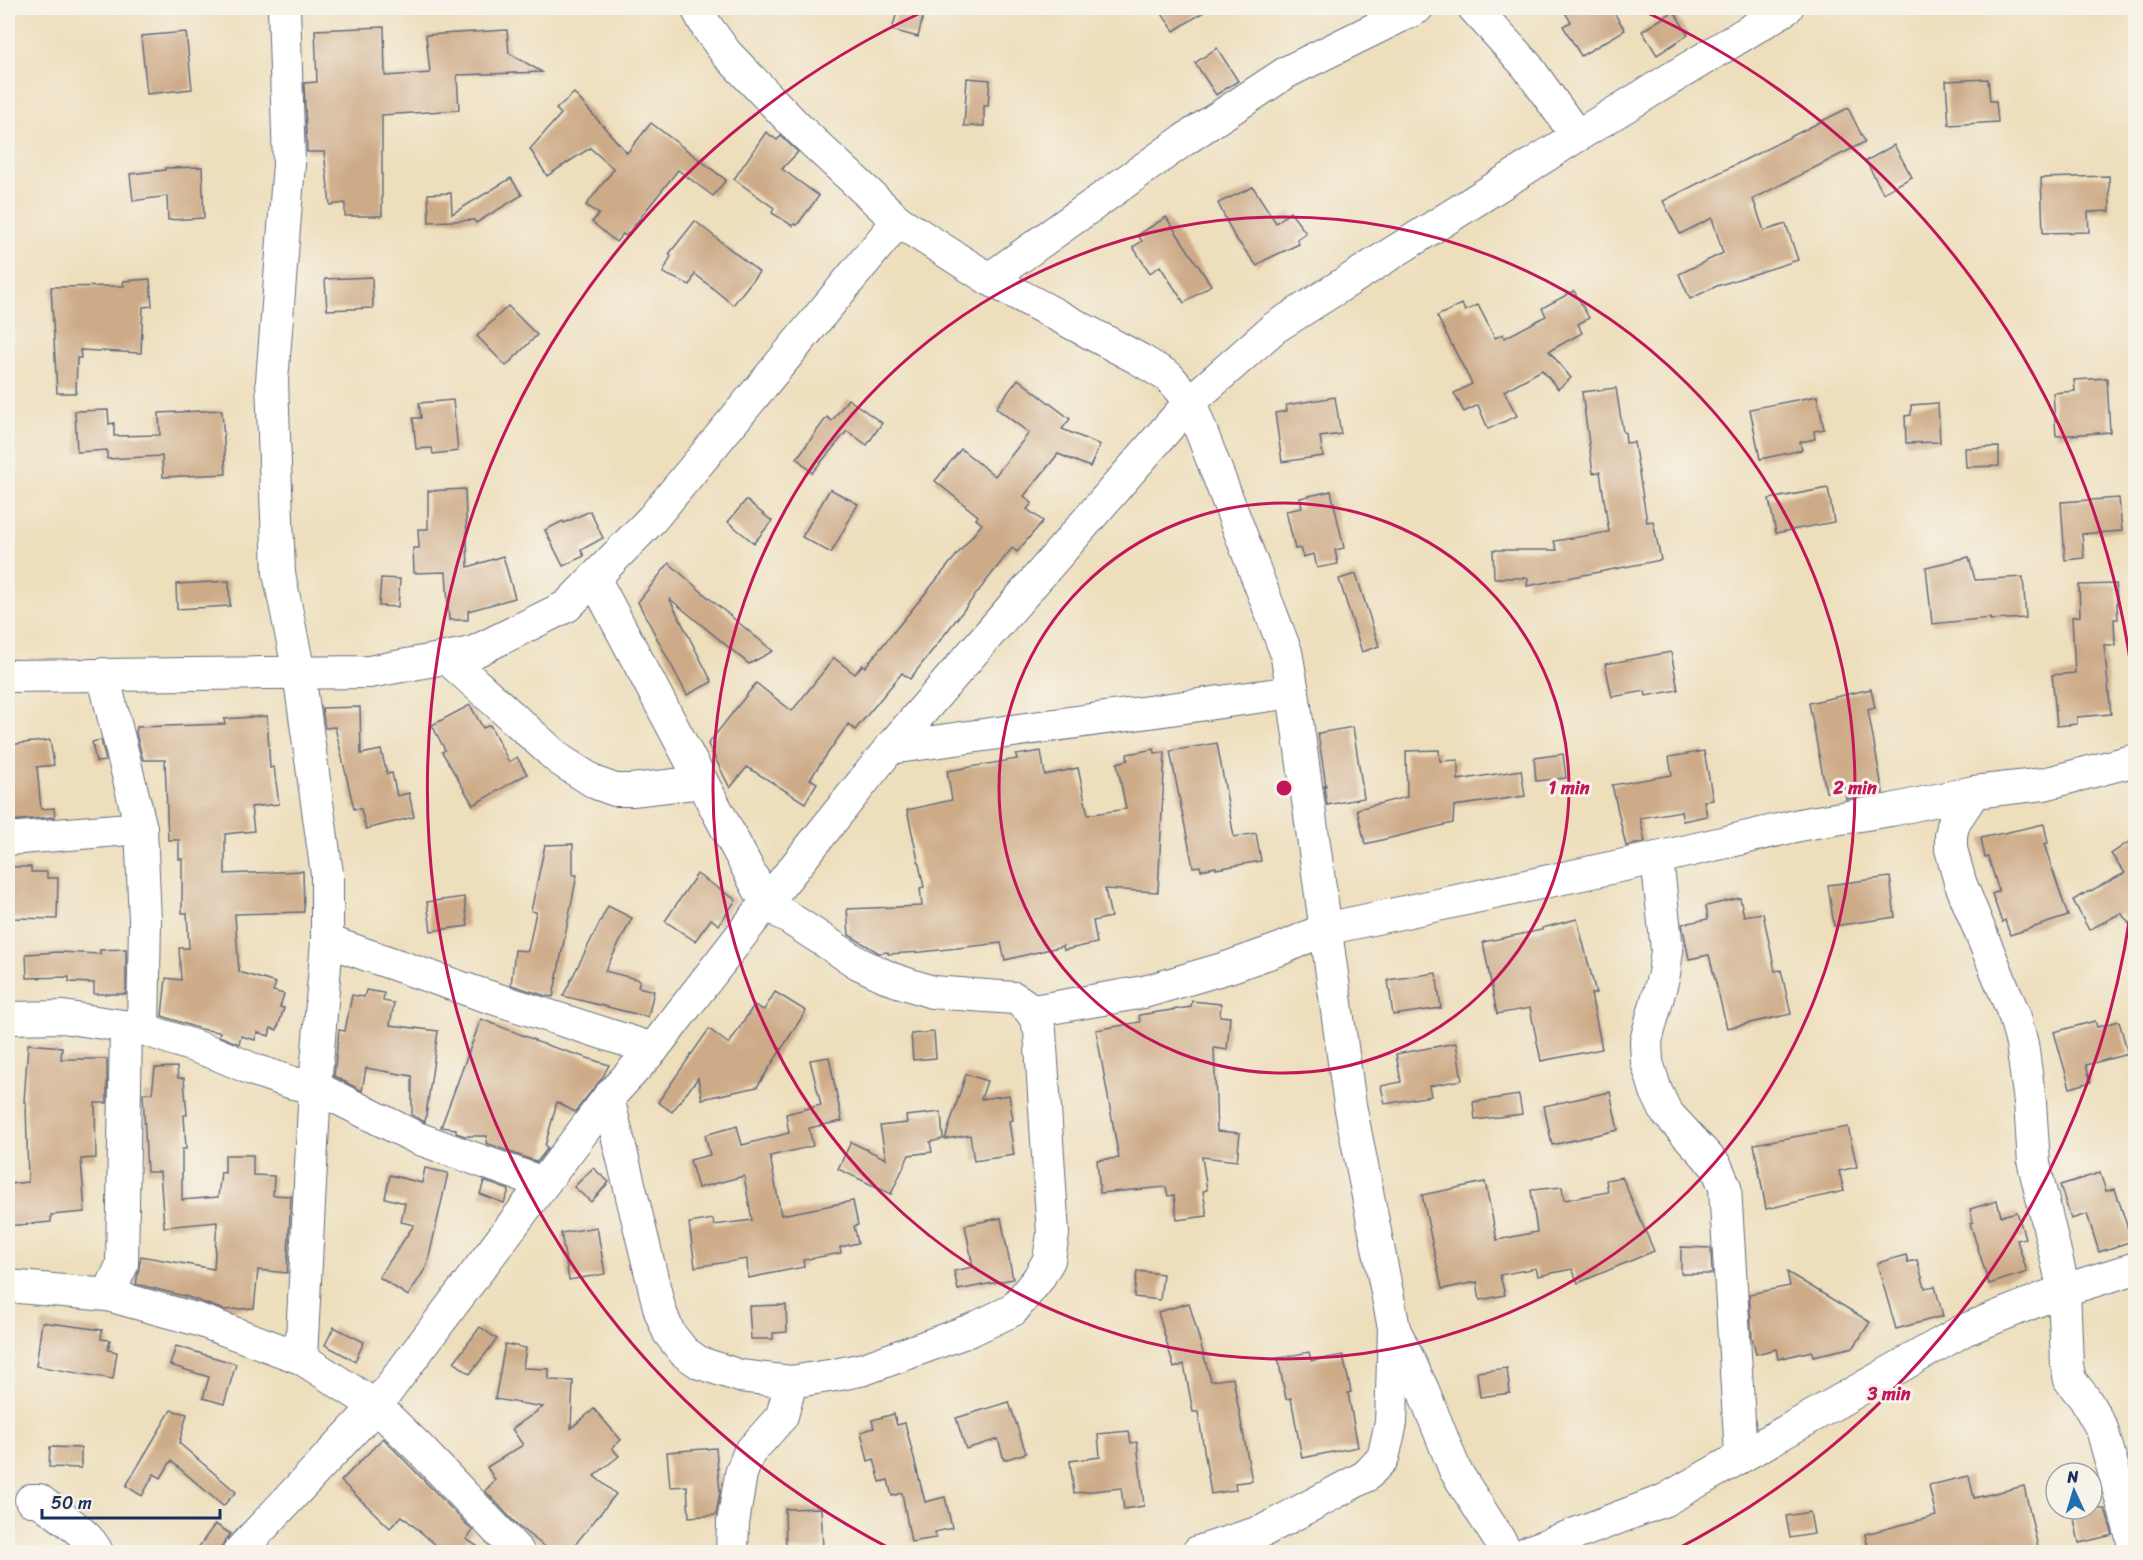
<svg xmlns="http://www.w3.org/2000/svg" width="2143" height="1560" viewBox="0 0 2143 1560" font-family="Sriracha,sans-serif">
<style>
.building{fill:#ceab88}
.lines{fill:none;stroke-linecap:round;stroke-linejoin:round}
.minor-casing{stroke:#646c7f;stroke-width:34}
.minor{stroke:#fff;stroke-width:32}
.ring{fill:none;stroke:#c2185b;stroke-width:3}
.centre{fill:#c2185b;stroke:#f7f3e8;stroke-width:3}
.ring-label{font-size:18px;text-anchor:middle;font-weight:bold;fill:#c2185b;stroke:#f7f3e8;stroke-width:6;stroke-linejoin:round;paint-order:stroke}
</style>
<rect width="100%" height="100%" fill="#f7f3e8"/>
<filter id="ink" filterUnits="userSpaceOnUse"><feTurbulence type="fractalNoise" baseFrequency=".0167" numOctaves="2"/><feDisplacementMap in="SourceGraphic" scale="12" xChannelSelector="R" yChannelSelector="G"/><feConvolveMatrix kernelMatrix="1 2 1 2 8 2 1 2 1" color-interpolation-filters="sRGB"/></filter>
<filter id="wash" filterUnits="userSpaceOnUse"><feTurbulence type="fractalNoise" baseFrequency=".008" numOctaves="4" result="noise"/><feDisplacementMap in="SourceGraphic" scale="24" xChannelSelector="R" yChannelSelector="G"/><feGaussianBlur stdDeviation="1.35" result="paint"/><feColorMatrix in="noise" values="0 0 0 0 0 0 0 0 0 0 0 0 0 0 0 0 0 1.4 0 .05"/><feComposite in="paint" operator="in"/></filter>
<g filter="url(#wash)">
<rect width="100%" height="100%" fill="#eddebc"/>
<g id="blocks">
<g class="building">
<path d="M898,8H925L918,37L892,30Z"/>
<path d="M1158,8H1210L1174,31Z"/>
<path d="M1562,8H1611L1625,30L1581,56L1563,26L1571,22Z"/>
<path d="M1674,11L1688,35L1657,55L1642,31Z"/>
<path d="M384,27L385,76L430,73L426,35L507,30L509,53L542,72L457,75L459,110L382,115V216H345V203L330,205L324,152H307L304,83L317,82L315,30Z"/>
<path d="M186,32L192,89L147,94L141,36Z"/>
<path d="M1217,48L1238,81L1216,95L1195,63Z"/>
<path d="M967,78L990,80L988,106H984V126H964Z"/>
<path d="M1988,79L1990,101H1996L1998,122L1949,125L1946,81Z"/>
<path d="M574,93L627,153L651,123L726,180L713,196L678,170L626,236L623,234L616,242L592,222L599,214L586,205L614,169L590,148L547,176L530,149L561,114L556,109Z"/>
<path d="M1848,108L1865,142L1753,199L1764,231L1786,224L1798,260L1717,286L1690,299L1679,274L1723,253L1712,218L1680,234L1663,201Z"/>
<path d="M766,132L777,140L781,136L798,152L782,169L819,196L797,225L794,224L793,226L772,213L774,208L734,179Z"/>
<path d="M1894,145L1912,177L1883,193L1866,161Z"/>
<path d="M202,167L204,218L168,220L167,196L133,201L130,174L165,170V168Z"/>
<path d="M2109,176L2110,211L2088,212L2089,232L2043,233L2041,178Z"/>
<path d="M511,178L522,195L476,223L474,220L429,222L428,194L451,193L452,214Z"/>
<path d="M1253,187L1276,223L1290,212L1306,233L1297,239L1299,244L1265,260L1257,266L1234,236L1218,203Z"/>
<path d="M1166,217L1211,285L1184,303L1160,266L1150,273L1133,247L1142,241L1138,235Z"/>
<path d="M695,221L759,272L733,305L695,274L690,285L663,273L671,256L669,254Z"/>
<path d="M372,277L373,308L327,310L325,279Z"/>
<path d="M150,279L152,306L143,307L141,353L80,350L81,358H77L76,393H57L51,287L124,286L123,281Z"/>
<path d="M1574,291L1589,318L1578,324L1582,333L1549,351L1571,378L1558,389L1542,370L1504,391L1517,416L1488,429L1478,405L1464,412L1454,393L1472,384L1437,316L1462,304L1465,311L1478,305L1495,338L1503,334L1505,338L1546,316L1542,308Z"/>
<path d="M508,306L537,335L506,366L477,336Z"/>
<path d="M2107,378L2110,432L2056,436L2053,393L2075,391L2074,380Z"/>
<path d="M1018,379L1070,419L1062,429L1100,445L1090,467L1058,454L1024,496L1032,503L1027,509L1043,521L1017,552L1012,548L910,679L902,673L855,730L848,724L810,779L817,783L805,803L747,767L730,788L708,744L756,683L792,711L834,658L855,674L862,665L865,667L982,524L976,519L978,516L935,481L961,449L995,476L1029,433L996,408Z"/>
<path d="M1616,388L1623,432H1625L1626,443L1634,442L1647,522L1653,521L1661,560L1527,586L1528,578H1494L1493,550H1557L1554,541L1609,532L1600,472L1593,473L1582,392Z"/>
<path d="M1817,396L1824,429L1814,431L1815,439L1800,442L1802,450L1760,459L1750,409Z"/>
<path d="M1335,397L1341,434L1320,437L1323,456L1282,462L1275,413L1287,411L1286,405Z"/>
<path d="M848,399L882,423L867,445L847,431L812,473L797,458L827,417L832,421Z"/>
<path d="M453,400L458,451L433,454L432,448L416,449L413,418H421L419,403Z"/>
<path d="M1938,403L1940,442L1906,443L1905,416L1911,415V405Z"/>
<path d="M108,410L109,424L114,423V436L160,435L159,413L222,410L226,474L163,477L162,456L107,459V450L77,452L75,411Z"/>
<path d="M1999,447V466L1966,467L1965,448Z"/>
<path d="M1828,488L1834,522L1776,533L1769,499Z"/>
<path d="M465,489L468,567L503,556L515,598L468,611V620H449L446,572L414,573L413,548H419L418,529H428V491Z"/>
<path d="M830,489L858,504L831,553L802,537Z"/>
<path d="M1331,491L1344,548L1335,550L1338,564L1317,568L1314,554L1303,557L1300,548L1295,549L1286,511L1302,508L1300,498Z"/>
<path d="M2119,498L2122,531L2082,534L2084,558L2065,560L2061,502Z"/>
<path d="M746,500L772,521L754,543L728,522Z"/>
<path d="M590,511L603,538L581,550L584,556L563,566L545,530L563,521L564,523Z"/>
<path d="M1969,557L1975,580L2023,577L2026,618L1990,620V618L1932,624L1926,567Z"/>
<path d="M669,563L710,599L773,651L749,664L669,598L712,682L687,695L638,602Z"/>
<path d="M1356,574L1379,646L1362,652L1339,579Z"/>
<path d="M381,578L400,579L398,607L379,606Z"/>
<path d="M229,581L230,606L177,609L176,584Z"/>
<path d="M2116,584L2118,619H2114L2115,645H2104L2111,714L2077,717V724L2057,726L2052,675L2075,673L2072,617L2080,616L2079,585Z"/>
<path d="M1671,652L1678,690L1646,696L1645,691L1612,697L1605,664Z"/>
<path d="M1871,689L1875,708L1868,710L1883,793L1846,799L1845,788L1826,792L1809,703Z"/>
<path d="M470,705L483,728L490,725L509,762L517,757L527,774L473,805L442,752L445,750L432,725Z"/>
<path d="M360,707L361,754L381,750L387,774L392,773L397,796L409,793L414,817L366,829L361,809H354L335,727L325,728L322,708Z"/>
<path d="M267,716L270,768L274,767L279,804L251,807L254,831L225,834V874L303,871L304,912L235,914L239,972L276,983L273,991L284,994L280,1007L284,1008L277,1030L271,1028L269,1036L257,1032L255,1040L241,1036L239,1044L219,1036L220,1032L200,1029L162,1016L166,978L181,980L179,948H189L187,913H182V859H179V840H168L165,760H143L136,733L137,727L225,724L224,719Z"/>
<path d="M1353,727L1364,798L1327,805L1324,786H1326L1318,733Z"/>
<path d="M50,740L54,765L37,767L41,809L54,808L55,817L8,821V745Z"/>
<path d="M101,740L106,761L96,762L92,742Z"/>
<path d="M1217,743L1234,837L1256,833L1261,861L1216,869V867L1201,870L1200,866L1193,867L1170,751Z"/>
<path d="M1154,749L1155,753L1165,752L1158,892L1105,889L1111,917L1093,921L1097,943L1064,950L1063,946L1005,960L1001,943L922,952L888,954V952L879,953L849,935L847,909L922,906L920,888L924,887L907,810L952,800L947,771L1017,759L1016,755L1041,751L1045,775L1078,768L1088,815L1126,809L1117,763L1128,760L1127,754Z"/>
<path d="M1439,750L1440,761L1458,760V780L1521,770L1525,796L1454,806L1453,823L1365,844L1357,809L1407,797L1406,751Z"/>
<path d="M1704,751L1713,800L1704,801L1707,816L1683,821L1681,811L1640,818L1645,842L1626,846L1612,785L1672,775L1669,757Z"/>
<path d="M1563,754L1566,778L1536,781L1534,758Z"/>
<path d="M2044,824L2048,843L2044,844L2068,916L2010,935L2005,920L2002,922L1992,894L1999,891L1988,857L1985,858L1981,838Z"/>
<path d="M2136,837V933L2121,913L2089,930L2073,900L2125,873L2111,854Z"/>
<path d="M573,844V875H577L553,997L546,996L511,985L515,950L528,951L536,912L531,911L545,845Z"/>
<path d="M10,867H31V872H47V878H58L57,919L9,918Z"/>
<path d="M697,874L736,900L719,925L711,919L695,941L665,921Z"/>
<path d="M1890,877L1895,917L1834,926L1828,885Z"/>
<path d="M464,897L468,926L431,931L427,902Z"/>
<path d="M1740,898L1744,916L1763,913L1775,971L1781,970L1791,1014L1727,1028L1709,955L1689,959L1682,924L1708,919L1706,906Z"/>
<path d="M608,906L632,918L605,971L640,980L638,987L654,991L648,1017L563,996Z"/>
<path d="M1577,919L1596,993L1591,994L1602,1049L1541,1061L1530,1008L1497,1014L1483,942L1542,930V928Z"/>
<path d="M126,949V994H94V983L69,982V977L27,978L26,954L59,952L100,954V950Z"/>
<path d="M1436,973L1441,1008L1393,1015L1388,980Z"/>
<path d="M366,990L384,993L383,1001L394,1003L390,1025L438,1031L425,1122L412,1115V1076L366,1068L362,1091L334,1076L339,1030L345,1031L352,995L364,997Z"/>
<path d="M775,992L806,1011L757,1087L702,1099L698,1078L672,1112L658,1102L709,1029L729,1044L754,1005L764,1010Z"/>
<path d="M1192,1001L1221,1004L1220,1016L1230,1017L1227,1050L1214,1048L1217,1131L1240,1133L1237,1161L1202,1157L1207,1190L1203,1191L1207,1216L1177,1220L1174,1195L1168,1196L1166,1187L1100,1193L1097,1160L1119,1158L1096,1030L1140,1022L1139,1015L1191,1007Z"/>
<path d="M481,1019L535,1040L534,1041L609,1065L602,1078L575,1112L557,1102L545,1146L548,1148L537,1162L486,1143L487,1136H465L456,1133V1129L441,1127Z"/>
<path d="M2095,1021L2097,1027L2119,1021L2128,1054L2086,1065L2091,1082L2070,1088L2054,1032Z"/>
<path d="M934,1032L936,1058L913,1060L911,1034Z"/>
<path d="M1456,1043L1462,1080L1429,1086L1431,1096L1385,1104L1381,1086L1401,1082L1396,1054Z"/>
<path d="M28,1044L62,1047L61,1059H107V1103H95L96,1158L81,1159L85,1212L51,1215V1222L8,1226V1184L28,1182L26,1102H24Z"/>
<path d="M829,1057L842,1121L809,1128L813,1146L770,1156L781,1215L853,1201L858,1225L854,1226L858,1243L840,1247L841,1253L803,1260L804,1267L748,1278L747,1259L695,1267L689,1223L713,1219L714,1225L752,1220L744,1176L698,1188L690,1160L710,1155L705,1135L737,1126L742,1145L789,1133L786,1114L821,1105L810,1060Z"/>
<path d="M177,1067L178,1078H184L187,1115H184L186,1149H182V1200L218,1197L221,1172L225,1173V1155H253V1175L274,1176L273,1195L291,1196L287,1273L258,1270L254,1308L224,1310L188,1297L136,1284L141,1256L214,1269L217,1222L164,1227L160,1172H147L143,1093H152L155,1068Z"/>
<path d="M966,1074L987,1081L981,1099L1009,1095L1013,1120L1009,1121L1014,1155L974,1161L970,1135L945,1139Z"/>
<path d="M1610,1092L1618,1130L1552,1145L1544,1106Z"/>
<path d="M1519,1095L1522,1114L1475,1120L1473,1102Z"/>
<path d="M941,1112L943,1139L930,1142L932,1152L909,1155L891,1194L838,1169L851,1142L886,1159L880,1126L907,1123L906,1116Z"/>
<path d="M1848,1127L1857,1167L1839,1171L1844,1191L1766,1209L1754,1144Z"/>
<path d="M425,1168L448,1173L427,1266L408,1296L379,1277L414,1225L401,1222L405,1203L385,1198L390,1175L422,1183Z"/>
<path d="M593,1168L609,1182L591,1202L574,1187Z"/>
<path d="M2100,1173L2106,1191L2115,1189L2132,1241L2099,1252L2087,1214L2071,1219L2060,1185Z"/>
<path d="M1622,1177L1654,1251L1578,1283L1572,1269L1538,1276L1536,1268L1500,1275L1505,1295L1480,1300L1477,1282L1442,1289L1422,1195L1485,1182L1497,1240L1537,1232L1531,1190L1562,1187L1564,1200L1608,1192L1606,1180Z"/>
<path d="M484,1181L509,1190L504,1203L480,1194Z"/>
<path d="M1997,1201L2001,1216L2017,1212L2025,1238L2017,1240L2027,1272L1989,1284L1970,1223L1973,1222L1970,1209Z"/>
<path d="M1001,1218L1013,1279L958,1290L954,1271L973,1267L965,1225Z"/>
<path d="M597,1227L605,1274L569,1280L561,1233Z"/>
<path d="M1681,1247L1711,1248L1712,1274H1681Z"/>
<path d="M1906,1255L1908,1262L1917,1260L1925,1288L1935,1286L1943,1316L1896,1329L1877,1263Z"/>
<path d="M1137,1271L1163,1274L1160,1300L1134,1297Z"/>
<path d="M1787,1272L1870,1322L1854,1347L1813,1356L1812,1351L1778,1359L1776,1349L1756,1354L1752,1337L1749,1294L1790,1286Z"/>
<path d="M1189,1303L1211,1381L1233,1378L1252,1481L1235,1483L1236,1490L1211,1494L1198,1412H1193L1184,1364L1174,1368L1158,1312Z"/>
<path d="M786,1305L787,1332L773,1333V1339H751L749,1306Z"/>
<path d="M42,1322L102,1330L101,1339L110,1340L108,1350L117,1352L113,1379L36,1366Z"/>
<path d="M334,1327L364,1342L355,1361L325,1345Z"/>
<path d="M480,1327L497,1339L470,1374L454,1362Z"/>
<path d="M505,1344L526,1348L523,1368L549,1369V1380L573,1381L571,1428L594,1409L621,1440L612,1448L619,1456L594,1476L616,1494L569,1552H552L519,1527L485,1491L495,1480L487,1467L523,1445L512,1429L543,1407L495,1399Z"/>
<path d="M176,1346L236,1364L224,1404L203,1398L209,1377L170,1365Z"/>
<path d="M1309,1352L1311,1361L1343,1355L1351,1392L1348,1393L1358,1447L1302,1458L1291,1398L1286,1399L1278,1358Z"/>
<path d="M1507,1368L1510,1393L1480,1397L1477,1372Z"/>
<path d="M1009,1402L1026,1453L1004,1460L998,1439L966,1449L956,1418Z"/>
<path d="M171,1410L187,1414L179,1443L236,1492L223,1506L171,1461L161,1478L154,1474L142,1496L126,1486Z"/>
<path d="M894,1414L897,1425L905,1423L925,1502L945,1497L952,1528L935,1532L936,1538L911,1542L902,1493L892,1496L888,1480L880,1482L874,1459L868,1461L861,1432L874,1428L872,1420Z"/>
<path d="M1129,1431L1131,1443L1137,1442L1144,1506L1124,1509L1121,1488L1074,1493L1070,1461L1100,1457L1098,1434Z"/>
<path d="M383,1438L473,1531L466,1539L486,1552H444L402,1516L390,1528L341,1481Z"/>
<path d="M50,1447L81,1448V1468L49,1467Z"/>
<path d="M716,1448L720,1492L716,1515L689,1517L687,1486L670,1487L667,1452Z"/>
<path d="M1969,1476L1974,1498L2024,1486L2039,1552H1869L1865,1534L1936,1516L1929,1485Z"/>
<path d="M821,1508L823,1549L786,1550L785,1509Z"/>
<path d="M2072,1509H2105L2113,1535L2079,1543Z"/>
<path d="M1810,1512L1814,1534L1790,1538L1786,1516Z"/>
<path d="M215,1524L231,1534L229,1536L218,1552H195Z"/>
</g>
</g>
</g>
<g filter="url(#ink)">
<use href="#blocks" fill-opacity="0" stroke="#646c7f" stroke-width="1.5"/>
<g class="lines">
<defs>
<g id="minor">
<path d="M284,8L289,164L272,381L279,573L299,673L327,874V941L315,1087L301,1358"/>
<path d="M697,8L707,27L726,53L798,128L898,221L989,279L1139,359L1169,377L1190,402L1286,652L1293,692L1350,1105L1394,1328L1391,1423L1383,1458L1366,1476L1263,1531L1198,1552"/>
<path d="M1474,8L1527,66L1577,136"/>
<path d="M989,279L1184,140L1287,72L1417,8"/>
<path d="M594,578L766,903L858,963L892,979L932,992L1014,998C1029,1006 1035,1014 1040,1031L1053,1234L1049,1260L1038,1279L1013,1310L971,1330L864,1369L835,1375L791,1382L740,1376L700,1363L684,1352L669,1333L660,1311L608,1098"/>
<path d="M447,658L560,760L596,783L615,790H632L702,782"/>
<path d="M103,674L141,828L145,921L143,1029"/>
<path d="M8,676L369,672L472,653L567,606L652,519L898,221"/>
<path d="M890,748L1293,692"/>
<path d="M1974,792L1954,822L1951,835V849L1960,882L2015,1017L2022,1044L2030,1102L2034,1164L2064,1290L2067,1365L2070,1380L2085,1399L2102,1429L2136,1552"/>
<path d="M8,839L141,828"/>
<path d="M1657,858L1667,950L1664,974L1646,1041L1647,1062L1656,1091L1666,1112L1716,1166L1725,1187L1741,1455"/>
<path d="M327,941L477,993L653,1049"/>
<path d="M1033,1011L1144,992L1229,967L1283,948L1325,929L1657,858L1804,824L1891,810L1974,792L2044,784L2136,760"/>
<path d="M8,1018L63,1017L143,1029L217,1054L254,1070L293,1083L315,1087L417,1138L543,1183"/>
<path d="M8,1286L108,1295L199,1320L301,1358L376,1406L420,1449L518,1552"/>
<path d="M108,1295L122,1265L126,1026"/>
<path d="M1397,1335L1423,1390L1455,1470L1507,1552"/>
<path d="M31,1500H39C54,1512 90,1534 97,1552"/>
<path d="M239,1552L376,1406L608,1098L653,1049L766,903L890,748L1190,402L1274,328L1577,136L1787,8"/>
<path d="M732,1552L733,1523L741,1474L749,1453L782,1416L791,1382"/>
<path d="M1528,1552L1665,1500L1964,1330L2064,1290L2136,1268"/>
</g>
</defs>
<use href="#minor" class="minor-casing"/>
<use href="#minor" class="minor"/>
</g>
</g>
<g class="ring">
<circle cx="1284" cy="788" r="285"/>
<circle cx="1284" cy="788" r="571"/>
<path d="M2135 877A856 856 0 0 1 1673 1551M895 1551A856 856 0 0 1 929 9M1639 9A856 856 0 0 1 2135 699"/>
</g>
<circle cx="1284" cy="788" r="9" class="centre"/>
<g class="ring-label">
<text x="1569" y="794">1 min</text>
<text x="1855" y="794">2 min</text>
<text x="1889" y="1400">3 min</text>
</g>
<rect width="2143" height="1560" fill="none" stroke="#f7f3e8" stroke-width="30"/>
<g transform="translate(2074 1491) rotate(356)"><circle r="28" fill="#f7f3e8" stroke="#9fa5b1" stroke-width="1.5"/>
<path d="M0-4.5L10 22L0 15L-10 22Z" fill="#1f6fb2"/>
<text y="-9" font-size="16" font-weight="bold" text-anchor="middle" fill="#1b2f5e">N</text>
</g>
<path d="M42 1509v9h178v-9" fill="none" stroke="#1b2f5e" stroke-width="3"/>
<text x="51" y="1509" font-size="18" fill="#1b2f5e" stroke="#f7f3e8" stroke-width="4.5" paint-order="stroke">50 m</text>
</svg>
